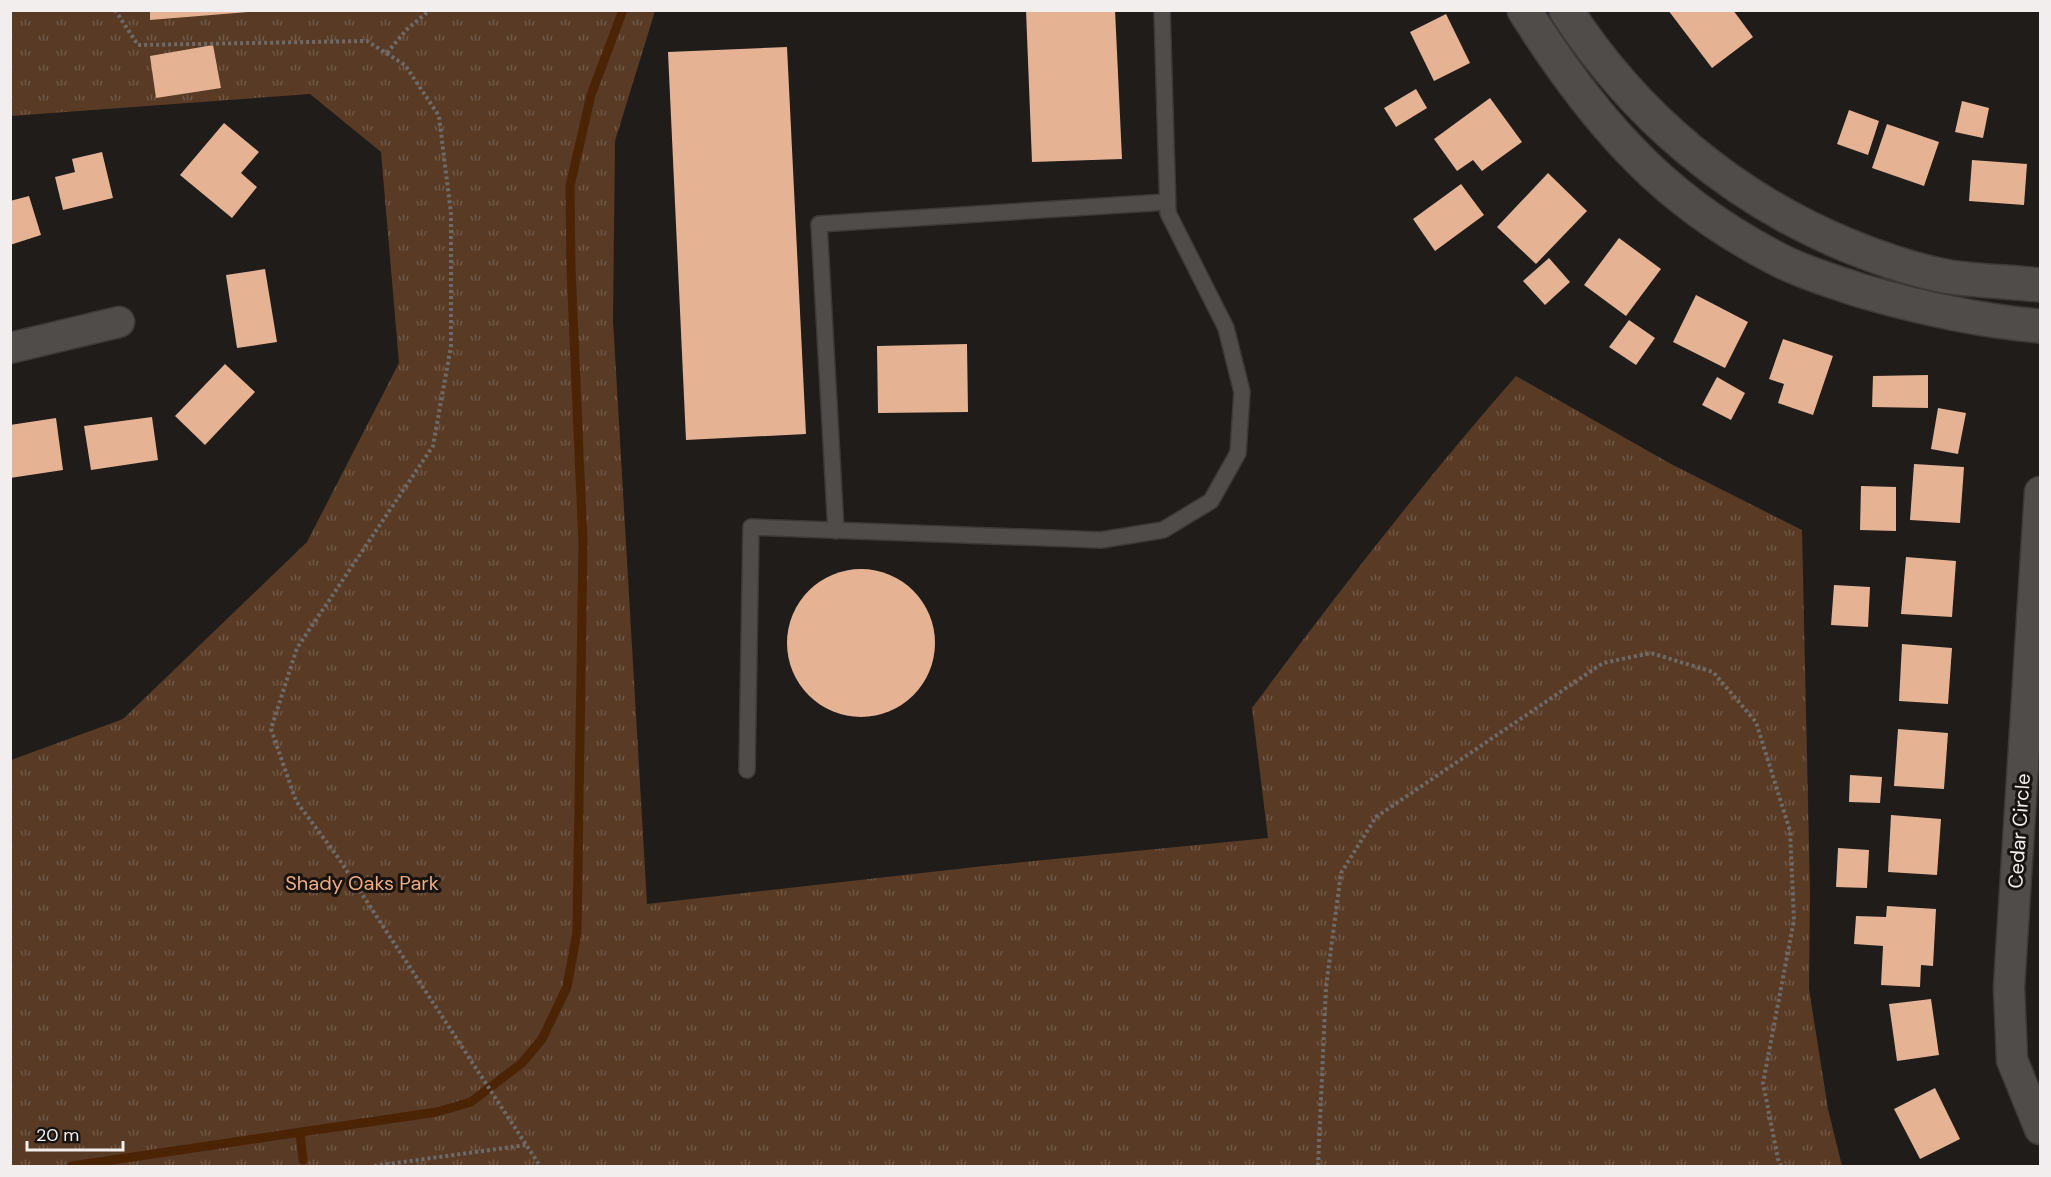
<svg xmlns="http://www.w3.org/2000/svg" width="2051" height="1177" viewBox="0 0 2051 1177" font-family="'DM Sans',sans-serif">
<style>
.park{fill:url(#park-tufts)}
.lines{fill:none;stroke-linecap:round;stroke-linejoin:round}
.stream{stroke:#4b2305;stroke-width:9}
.building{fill:#e5b394}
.service-casing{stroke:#3c3a38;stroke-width:18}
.minor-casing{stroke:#3c3a38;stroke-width:33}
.tertiary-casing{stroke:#3c3a38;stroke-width:36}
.path{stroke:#6d6a68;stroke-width:4;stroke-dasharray:3 3;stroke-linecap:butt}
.service{stroke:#504c4a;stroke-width:15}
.minor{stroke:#504c4a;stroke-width:30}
.tertiary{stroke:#504c4a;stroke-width:33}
.labels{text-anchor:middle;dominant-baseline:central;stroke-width:6;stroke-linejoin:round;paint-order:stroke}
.street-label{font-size:20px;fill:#f1eeed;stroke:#161311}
.park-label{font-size:20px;fill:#f3ac7f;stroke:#161311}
</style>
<defs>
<pattern id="park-tufts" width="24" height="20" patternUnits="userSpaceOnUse" patternTransform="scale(1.5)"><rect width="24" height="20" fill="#593a25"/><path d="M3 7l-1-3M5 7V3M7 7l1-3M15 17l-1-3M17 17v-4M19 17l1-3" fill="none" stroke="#715745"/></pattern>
</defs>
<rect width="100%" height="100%" fill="#1f1c1a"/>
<path class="park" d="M11,11H655L615,141L613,320L647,904L984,866L1268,838L1252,708C1336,595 1423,482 1516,376L1671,464L1802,530L1810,892L1809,989L1828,1109L1842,1166H11V760L123,719L307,542L399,363L381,152L310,94L11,116Z"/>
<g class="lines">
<g class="stream">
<path d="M300,1133L303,1160"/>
<path d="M72,1166L437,1112L471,1102L522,1063L542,1039L567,987L577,932L583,544L571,269L570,186L591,95L623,10"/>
</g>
</g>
<g class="building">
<path d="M150,10H248V12L150,20Z"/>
<path d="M1026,10H1115L1122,159L1032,162Z"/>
<path d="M1668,10H1733L1753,37L1712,68Z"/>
<path d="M1446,14L1470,63L1434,81L1410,32Z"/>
<path d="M213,45L221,88L156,98L150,56Z"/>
<path d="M787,47L806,434L686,440L668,52Z"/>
<path d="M1416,89L1427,108L1396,127L1384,108Z"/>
<path d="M1490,98L1522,142L1482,171L1473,160L1457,171L1434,139Z"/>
<path d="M1962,101L1989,108L1983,138L1955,132Z"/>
<path d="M1849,110L1879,121L1868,155L1837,144Z"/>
<path d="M224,123L259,152L241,173L257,187L232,218L180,175Z"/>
<path d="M1887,124L1939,142L1924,186L1872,168Z"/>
<path d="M102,152L113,198L63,210L55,177L75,172L72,159Z"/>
<path d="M1972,160L2027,164L2024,205L1969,201Z"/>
<path d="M1548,173L1587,211L1536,264L1497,227Z"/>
<path d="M1461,184L1484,215L1435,251L1413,219Z"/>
<path d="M29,196L41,235L10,245V201Z"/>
<path d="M1619,238L1661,269L1626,316L1584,285Z"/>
<path d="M1549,258L1570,282L1545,305L1523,281Z"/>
<path d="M265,269L277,342L237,348L226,275Z"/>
<path d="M1696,295L1748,322L1725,368L1673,342Z"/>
<path d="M1629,320L1655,338L1636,365L1609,347Z"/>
<path d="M1783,339L1833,356L1813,415L1778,403L1784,384L1769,379Z"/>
<path d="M967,344L968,412L878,413L877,346Z"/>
<path d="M225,364L255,392L205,445L175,416Z"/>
<path d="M1928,375V408L1872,407L1873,376Z"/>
<path d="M1717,377L1745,393L1731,420L1702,405Z"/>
<path d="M1938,408L1966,413L1958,454L1931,449Z"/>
<path d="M152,417L158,460L91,470L84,426Z"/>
<path d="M56,418L63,470L10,478V425Z"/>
<path d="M1914,464L1964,467L1960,523L1910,520Z"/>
<path d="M1861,486L1896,487V531L1860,530Z"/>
<path d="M1906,557L1956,561L1952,617L1901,614Z"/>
<circle cx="861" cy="643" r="74"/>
<path d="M1834,585L1870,587L1868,627L1831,625Z"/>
<path d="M1902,644L1952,648L1948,704L1899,701Z"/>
<path d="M1898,729L1948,733L1944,789L1894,786Z"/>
<path d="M1850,775L1882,777L1880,803L1849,802Z"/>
<path d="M1891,815L1941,819L1937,875L1888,872Z"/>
<path d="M1838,848L1869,850L1867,888L1836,887Z"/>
<path d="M1887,906L1936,909L1933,966L1921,965L1920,987L1881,985L1883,946L1854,944L1856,916L1886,917Z"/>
<path d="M1931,999L1939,1055L1897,1061L1889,1004Z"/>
<path d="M1935,1088L1960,1139L1920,1159L1894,1109Z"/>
</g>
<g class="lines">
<defs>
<g id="service">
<path d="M836,531L819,224L1167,202"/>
<path d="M747,770L751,527L1101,540L1163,530L1211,501L1238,453L1242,392L1226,328L1168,213L1162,10"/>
</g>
<g id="minor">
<path d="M10,348L119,322"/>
<path d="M2040,492L2009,987L2012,1060L2040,1129"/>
</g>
<g id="tertiary">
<path d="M1524,10C1555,59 1588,106 1628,148C1671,194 1726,233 1781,261C1807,274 1835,282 1862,291C1921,308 1979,321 2040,326"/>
<path d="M1566,10C1634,116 1734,199 1849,246C1881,259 1915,271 1950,277C1979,281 2010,282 2040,285"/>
</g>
</defs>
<use href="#service" class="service-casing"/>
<use href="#minor" class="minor-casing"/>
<use href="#tertiary" class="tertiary-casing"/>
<g class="path">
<path d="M115,10L138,45L367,41L405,65L439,116L451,214V346L433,446L297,648L271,729L296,801L337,856L540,1166"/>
<path d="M387,53L406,30L430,10"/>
<path d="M374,1166L526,1145"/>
<path d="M1318,1166L1326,987L1341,873L1376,817L1603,663L1651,653L1713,672L1756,722L1790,831L1794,920L1763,1083L1778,1159L1781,1166"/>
</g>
<use href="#service" class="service"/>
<use href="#minor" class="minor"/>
<use href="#tertiary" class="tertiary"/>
</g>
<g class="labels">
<g class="street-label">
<text transform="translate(2019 831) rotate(-86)">Cedar Circle</text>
</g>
<g class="park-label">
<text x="362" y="883">Shady Oaks Park</text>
</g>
</g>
<rect width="2051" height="1177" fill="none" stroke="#f1eeed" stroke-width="24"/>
<path d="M27 1141v9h96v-9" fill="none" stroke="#f1eeed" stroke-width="3"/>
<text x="36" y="1141" font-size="18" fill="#f1eeed" stroke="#161311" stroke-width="4.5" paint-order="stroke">20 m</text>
</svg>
